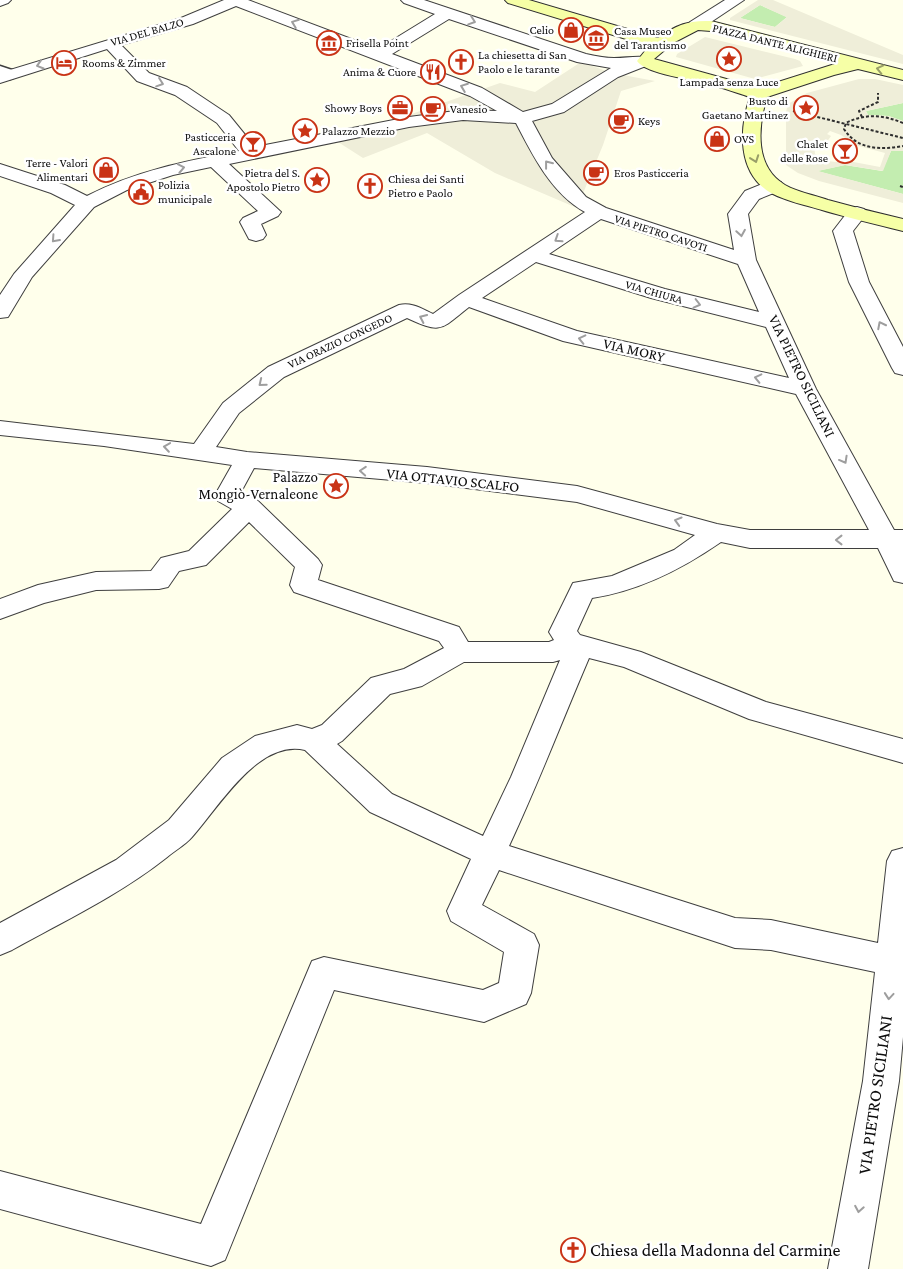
<svg xmlns="http://www.w3.org/2000/svg" width="903" height="1269" viewBox="0 0 903 1269" font-family="'Crimson Pro',serif">
<style>
.green{fill:#c3edb0}
.plaza{fill:#efeed9;fill-rule:evenodd}
.lines{fill:none;stroke-linecap:round;stroke-linejoin:round}
.pedestrian-casing{stroke:#3f3f3f;stroke-width:3}
.minor-casing{stroke:#3f3f3f;stroke-width:2}
.secondary-casing{stroke:#2e2e2e;stroke-width:2}
.path{stroke:#2e2e2e;stroke-width:2;stroke-dasharray:3 2;stroke-linecap:butt}
.pedestrian{fill:#fff;fill-rule:evenodd}
.minor{fill:#fff;fill-rule:evenodd}
.secondary{fill:#f6ffa6;fill-rule:evenodd}
.oneway{stroke:#9e9e9e}
.oneway2{stroke:#989e68}
.labels{text-anchor:middle;dominant-baseline:central;stroke-width:5;stroke-linejoin:round;paint-order:stroke}
.far-poi-label{font-size:12px;fill:#0c0c0c;stroke:#fff;text-anchor:start}
.far-street-label{font-size:12px;fill:#0c0c0c;stroke:#fff}
.street-label{font-size:15px;fill:#0c0c0c;stroke:#fff}
.poi-label{font-size:15px;fill:#0c0c0c;stroke:#fff;text-anchor:end}
.near-street-label{font-size:18px;fill:#0c0c0c;stroke:#fff}
.near-poi-label{font-size:18px;fill:#0c0c0c;stroke:#fff;text-anchor:start}
</style>
<rect width="100%" height="100%" fill="#ffffeb"/>
<g class="green">
<path d="M760,5L787,17L775,27L740,18Z"/>
<path d="M903,103V121L888,116L868,115L866,111Z"/>
<path d="M891,151H903V194L817,171L845,165L882,171Z"/>
</g>
<g class="plaza">
<path d="M758,0H773L903,55V64L730,20V18ZM760,5L786,17V18L775,27L740,18Z"/>
<path d="M705,37L795,59L800,61L803,66L755,79L676,57L677,54Z"/>
<path d="M581,62L612,73L655,81L621,91L603,145L577,208L495,173L427,133L363,158L338,142L415,127L403,117L500,83L535,92Z"/>
<path d="M859,79H875L903,85V103L866,111L868,115L889,116L903,121V151H891L883,171L845,165L818,171L903,194V203L819,181L798,173L786,165V112L788,104L807,93ZM830,131L841,135L855,145L885,153L880,167L843,160L836,162L827,161L821,158L815,154L814,145L817,142L826,143L831,136L827,134Z"/>
</g>
<g class="lines">
<defs>
<path id="pedestrian" d="M0,66L15,71L18,74L15,77L10,79L0,76Z"/>
<g id="minor">
<path d="M0,0H11L8,3L0,6Z"/>
<path d="M224,0H248L378,49L435,14L404,3L401,0H424L586,54C595,56 605,58 614,58C626,58 640,55 651,58L653,61L651,64L618,77L564,112L532,121L552,158L586,197L606,208L734,250L728,214L745,191L767,182L774,180L781,182L783,186L781,190L759,199L748,214L756,260L816,389L894,530H903V583L894,581L878,548H750L721,542C682,569 639,591 592,598L577,631L580,635L641,652L766,702L903,739V763L749,719L624,667L589,658C562,721 538,784 509,846L735,918L771,920L878,943L887,861L892,851L903,848V1037L899,1081L868,1269H828L863,1081L875,972L771,950L735,948L499,870L482,905L534,934L539,945L531,993L526,1004L484,1022L334,990L225,1260L211,1266L0,1209V1171L201,1224L312,961L324,957L483,990L499,983L504,952L451,921L447,911L471,859L370,812L305,750C258,739 219,807 192,837C185,845 174,851 166,858C119,895 64,921 12,950L0,955V923L116,860L169,820L222,758L255,736L297,725L312,729L322,725L371,678L404,669L444,648L439,641L294,592L290,585L295,567L249,522L206,565L179,571L168,587L159,589L96,590L44,603L0,619V599L38,585L96,572L151,571L161,558L189,551L232,509L218,501L215,495L232,465L104,446L0,435V421L194,444L223,403L268,367L399,305C412,302 422,309 433,314L459,295L585,212C552,194 533,156 516,123L463,120L409,127L229,164L281,212L278,216L261,224L266,235L263,239L256,241L249,239L240,222L243,218L258,211L211,167L173,175L127,190L94,207L32,277L8,317L0,318V295L14,274L75,205L51,193L0,176V164L65,185L87,196C135,171 186,161 239,151L217,123L175,95L137,81L107,49L0,83V73L181,18ZM236,6L470,96L497,111L463,110L409,117L255,147L229,115L187,87L149,73L121,45L193,24ZM449,19L577,62L611,68L552,104L523,112L482,88L392,54ZM601,219L738,264L759,312L665,289L549,254ZM536,262L651,298L766,327L789,378L577,331L482,298ZM469,307L563,341L796,394L869,530H750L717,524L577,486L427,467L247,452L216,447L239,413L284,377L407,318C442,334 440,330 469,307ZM254,468L427,483L577,502L695,535L674,550L612,576L573,583L549,632L554,640L549,642H468L459,627L318,580L322,565L318,559L258,501L241,492ZM560,660L511,777L483,836L392,794L337,744L342,741L390,694L422,686L464,662H553Z"/>
<path d="M725,0H744L702,28H690L688,25L690,22Z"/>
<path d="M857,207L864,209L867,213L853,231L869,282L903,347V375L895,373L892,368L849,282L833,231L850,209Z"/>
</g>
<path id="secondary" d="M505,0H529L658,38C676,25 689,20 711,21L903,70V80L858,69L834,75L767,97C758,126 754,167 785,185C797,192 814,195 828,200C853,207 878,213 903,219V231C876,224 849,218 822,210C805,205 786,201 771,193C737,173 739,129 750,97C737,93 724,88 712,85C696,80 645,74 637,61L649,46L508,3ZM698,30L711,31L838,63L759,88L654,59L673,43Z"/>
</defs>
<use href="#pedestrian" class="pedestrian-casing"/>
<use href="#minor" class="minor-casing"/>
<use href="#secondary" class="secondary-casing"/>
<g class="path">
<path d="M793,111L903,138"/>
<path d="M862,117L859,111L878,102V93"/>
<path d="M903,123C884,115 865,113 846,123L844,129C857,150 881,150 903,146"/>
<path d="M900,186L903,187"/>
</g>
<use href="#pedestrian" class="pedestrian"/>
<use href="#minor" class="minor"/>
<use href="#secondary" class="secondary"/>
</g>
<defs><path id="oneway-chevron" d="M-2-3.5L2.5 0L-2 3.5" fill="none" stroke-width="1.6" stroke-linecap="round" stroke-linejoin="round" transform="scale(1.25)"/></defs>
<g class="oneway">
<use href="#oneway-chevron" transform="translate(472 21) rotate(19)"/>
<use href="#oneway-chevron" transform="translate(295 23) rotate(-159)"/>
<use href="#oneway-chevron" transform="translate(40 65) rotate(163)"/>
<use href="#oneway-chevron" transform="translate(160 83) rotate(19)"/>
<use href="#oneway-chevron" transform="translate(464 87) rotate(-159)"/>
<use href="#oneway-chevron" transform="translate(548 164) rotate(-128)"/>
<use href="#oneway-chevron" transform="translate(181 168) rotate(-11)"/>
<use href="#oneway-chevron" transform="translate(741 233) rotate(81)"/>
<use href="#oneway-chevron" transform="translate(55 239) rotate(132)"/>
<use href="#oneway-chevron" transform="translate(558 239) rotate(147)"/>
<use href="#oneway-chevron" transform="translate(697 304) rotate(14)"/>
<use href="#oneway-chevron" transform="translate(423 318) rotate(-155)"/>
<use href="#oneway-chevron" transform="translate(881 325) rotate(-117)"/>
<use href="#oneway-chevron" transform="translate(582 339) rotate(-167)"/>
<use href="#oneway-chevron" transform="translate(758 378) rotate(-167)"/>
<use href="#oneway-chevron" transform="translate(262 383) rotate(141)"/>
<use href="#oneway-chevron" transform="translate(167 447) rotate(-172)"/>
<use href="#oneway-chevron" transform="translate(844 460) rotate(61)"/>
<use href="#oneway-chevron" transform="translate(363 471) rotate(-176)"/>
<use href="#oneway-chevron" transform="translate(678 521) rotate(-164)"/>
<use href="#oneway-chevron" transform="translate(839 540) rotate(-180)"/>
<use href="#oneway-chevron" transform="translate(889 996) rotate(95)"/>
<use href="#oneway-chevron" transform="translate(859 1209) rotate(100)"/>
</g>
<g class="oneway2">
<use href="#oneway-chevron" transform="translate(880 69) rotate(-167)"/>
<use href="#oneway-chevron" transform="translate(755 159) rotate(70)"/>
</g>
<defs>
<symbol id="shop-ring" viewBox="-11 -11 22 22"><circle r="9.5" fill="#fff" stroke="#c93316" stroke-width="1.5"/><path d="M-5-2.5h2.3a2.7 3.5 0 0 1 5.4 0H5L5.5 6h-11ZM-1.5-2.5h3a1.5 2.3 0 0 0-3 0Z" fill="#c93316"/></symbol>
<symbol id="museum-ring" viewBox="-11 -11 22 22"><circle r="9.5" fill="#fff" stroke="#c93316" stroke-width="1.5"/><path d="M0-6L6-3V-2H-6V-3ZM-5-1h2V3h-2ZM-1-1h2V3h-2ZM3-1h2V3H3ZM-6 4H6V6H-6Z" fill="#c93316"/></symbol>
<symbol id="sight-ring" viewBox="-11 -11 22 22"><circle r="9.5" fill="#fff" stroke="#c93316" stroke-width="1.5"/><path d="M0-6L1.8-2.2L6-1.7L2.9 1.2L3.7 5.4L0 3.3L-3.7 5.4L-2.9 1.2L-6-1.7L-1.8-2.2Z" fill="#c93316"/></symbol>
<symbol id="church-ring" viewBox="-11 -11 22 22"><circle r="9.5" fill="#fff" stroke="#c93316" stroke-width="1.5"/><path d="M-1.2-6h2.4v3.5h3.3v2.4h-3.3V6h-2.4V-.1h-3.3v-2.4h3.3Z" fill="#c93316"/></symbol>
<symbol id="hotel-ring" viewBox="-11 -11 22 22"><circle r="9.5" fill="#fff" stroke="#c93316" stroke-width="1.5"/><path d="M-6-4.5h1.5V1H6V5H4.5V3h-9V5H-6ZM-4 0a1.8 1.8 0 1 1 3.6 0ZM.5 0V-2.5h3Q6-2.5 6 0Z" fill="#c93316"/></symbol>
<symbol id="restaurant-ring" viewBox="-11 -11 22 22"><circle r="9.5" fill="#fff" stroke="#c93316" stroke-width="1.5"/><path d="M-5-6h1v4h1v-4h1v4h1v-4h1v5L-1.5 .5V6h-2V.5L-5-1ZM5-6V6H3V1.5H1.5Q1.5-4 5-6Z" fill="#c93316"/></symbol>
<symbol id="office-ring" viewBox="-11 -11 22 22"><circle r="9.5" fill="#fff" stroke="#c93316" stroke-width="1.5"/><path d="M-6-3h4V-5.5h4V-3h4V5H-6ZM-1-4.5V-3h2v-1.5ZM-6 0V1H6V0Z" fill="#c93316"/></symbol>
<symbol id="cafe-ring" viewBox="-11 -11 22 22"><circle r="9.5" fill="#fff" stroke="#c93316" stroke-width="1.5"/><path d="M-5.5-4.5H6V0H3Q3 3.5 0 3.5H-2.5Q-5.5 3.5-5.5 0ZM3-3.2v2h1.7v-2ZM-6 4.5H4V6H-6Z" fill="#c93316"/></symbol>
<symbol id="bar-ring" viewBox="-11 -11 22 22"><circle r="9.5" fill="#fff" stroke="#c93316" stroke-width="1.5"/><path d="M-6-5H6L.8 .8V4.5H3.5V6h-7V4.5H-.8V.8Z" fill="#c93316"/></symbol>
<symbol id="civic-ring" viewBox="-11 -11 22 22"><circle r="9.5" fill="#fff" stroke="#c93316" stroke-width="1.5"/><path d="M-.6-6.5H3V-4.5H.6V-3L4-1V1h2V6H-6V1h2V-1L-.6-3ZM-1.2 2.5V6h2.4V2.5Z" fill="#c93316"/></symbol>
</defs>
<g fill-rule="evenodd">
<use href="#shop-ring" x="557" y="16" width="28" height="28"/>
<use href="#museum-ring" x="582" y="24" width="28" height="28"/>
<use href="#museum-ring" x="315" y="29" width="28" height="28"/>
<use href="#sight-ring" x="715" y="45" width="28" height="28"/>
<use href="#church-ring" x="447" y="48" width="28" height="28"/>
<use href="#hotel-ring" x="50" y="49" width="28" height="28"/>
<use href="#restaurant-ring" x="419" y="58" width="28" height="28"/>
<use href="#office-ring" x="386" y="94" width="28" height="28"/>
<use href="#sight-ring" x="792" y="94" width="28" height="28"/>
<use href="#cafe-ring" x="419" y="95" width="28" height="28"/>
<use href="#cafe-ring" x="607" y="107" width="28" height="28"/>
<use href="#sight-ring" x="291" y="117" width="28" height="28"/>
<use href="#shop-ring" x="703" y="125" width="28" height="28"/>
<use href="#bar-ring" x="239" y="130" width="28" height="28"/>
<use href="#bar-ring" x="831" y="137" width="28" height="28"/>
<use href="#shop-ring" x="92" y="156" width="28" height="28"/>
<use href="#cafe-ring" x="582" y="159" width="28" height="28"/>
<use href="#sight-ring" x="303" y="166" width="28" height="28"/>
<use href="#church-ring" x="356" y="172" width="28" height="28"/>
<use href="#civic-ring" x="127" y="178" width="28" height="28"/>
<use href="#sight-ring" x="322" y="472" width="28" height="28"/>
<use href="#church-ring" x="559" y="1236" width="28" height="28"/>
</g>
<g class="labels">
<g class="far-poi-label">
<text x="554" y="30" text-anchor="end">Celio</text>
<text x="614" y="31">Casa Museo<tspan x="614" dy="14">del Tarantismo</tspan></text>
<text x="346" y="43">Frisella Point</text>
<text x="478" y="55">La chiesetta di San<tspan x="478" dy="14">Paolo e le tarante</tspan></text>
<text x="82" y="63">Rooms &amp; Zimmer</text>
<text x="416" y="72" text-anchor="end">Anima &amp; Cuore</text>
<text x="729" y="82" text-anchor="middle">Lampada senza Luce</text>
<text x="788" y="101" text-anchor="end">Busto di<tspan x="788" dy="14">Gaetano Martinez</tspan></text>
<text x="382" y="108" text-anchor="end">Showy Boys</text>
<text x="450" y="109">Vanesio</text>
<text x="638" y="121">Keys</text>
<text x="322" y="131">Palazzo Mezzio</text>
<text x="236" y="137" text-anchor="end">Pasticceria<tspan x="236" dy="14">Ascalone</tspan></text>
<text x="734" y="139">OVS</text>
<text x="828" y="144" text-anchor="end">Chalet<tspan x="828" dy="14">delle Rose</tspan></text>
<text x="88" y="163" text-anchor="end">Terre - Valori<tspan x="88" dy="14">Alimentari</tspan></text>
<text x="300" y="173" text-anchor="end">Pietra del S.<tspan x="300" dy="14">Apostolo Pietro</tspan></text>
<text x="614" y="173">Eros Pasticceria</text>
<text x="388" y="179">Chiesa dei Santi<tspan x="388" dy="14">Pietro e Paolo</tspan></text>
<text x="158" y="185">Polizia<tspan x="158" dy="14">municipale</tspan></text>
</g>
<g class="far-street-label">
<text transform="translate(147 32) rotate(-16)">VIA DEL BALZO</text>
<text transform="translate(775 43) rotate(14)">PIAZZA DANTE ALIGHIERI</text>
<text transform="translate(661 233) rotate(18)">VIA PIETRO CAVOTI</text>
<text transform="translate(654 292) rotate(16)">VIA CHIURA</text>
<text transform="translate(340 341) rotate(-25)">VIA ORAZIO CONGEDO</text>
</g>
<g class="street-label">
<text transform="translate(634 350) rotate(13)">VIA MORY</text>
<text transform="translate(802 376) rotate(64)">VIA PIETRO SICILIANI</text>
<text transform="translate(453 480) rotate(6)">VIA OTTAVIO SCALFO</text>
</g>
<g class="poi-label">
<text x="318" y="477">Palazzo<tspan x="318" dy="17">Mongiò-Vernaleone</tspan></text>
</g>
<g class="near-street-label">
<text transform="translate(875 1095) rotate(-82)">VIA PIETRO SICILIANI</text>
</g>
<g class="near-poi-label">
<text x="590" y="1250">Chiesa della Madonna del Carmine</text>
</g>
</g>
</svg>
